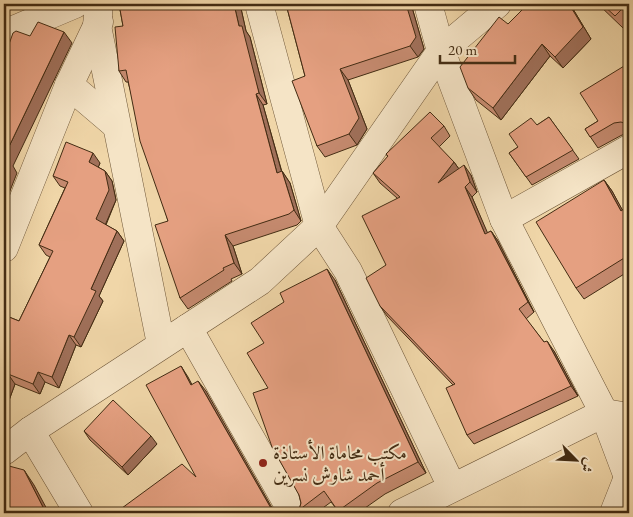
<svg xmlns="http://www.w3.org/2000/svg" width="633" height="517" viewBox="0 0 633 517" font-family="'EB Garamond',Amiri,serif">
<style>
.lines{fill:none;stroke-linecap:round;stroke-linejoin:round}
.minor-casing{stroke:#6e5638;stroke-width:29}
.minor{stroke:#f5e4c6;stroke-width:28}
.wall{fill:#c58a6f;stroke:#432c13}
.shaded-wall{fill:#a0705a;stroke:#432c13}
.building{fill:#e5a081;stroke:#432c13}
.poi-dot{fill:#8f2418;stroke:#f5e4c6;stroke-width:2}
.labels{text-anchor:middle;dominant-baseline:central;stroke-width:4;stroke-linejoin:round;paint-order:stroke}
.poi-label{font-size:19px;fill:#432c13;stroke:#f5e4c6;text-anchor:start}
</style>
<rect width="100%" height="100%" fill="#f0d6a8"/>
<filter id="stains"><feTurbulence type="fractalNoise" baseFrequency=".004" numOctaves="4"/><feColorMatrix values="0 0 0 0 .2 0 0 0 0 .09 0 0 0 0 .02 0 0 0 .5 -.17"/></filter>
<radialGradient id="worn" r=".72"><stop offset=".6" stop-color="#630" stop-opacity="0"/><stop offset="1" stop-color="#630" stop-opacity=".3"/></radialGradient>
<g class="lines">
<defs>
<g id="minor">
<path d="M99,4L97,26L161,344"/>
<path d="M259,4L319,226L348,271L452,487"/>
<path d="M428,4L441,51L504,219L604,413L628,477"/>
<path d="M4,34L75,4"/>
<path d="M69,85L116,125"/>
<path d="M504,219L629,149"/>
<path d="M4,248L69,85L99,22"/>
<path d="M188,328L293,513"/>
<path d="M30,431L79,513"/>
<path d="M4,451L30,431L260,281L319,226L441,51L497,4"/>
<path d="M402,513L604,413L629,417"/>
<path d="M614,513L629,475"/>
</g>
</defs>
<use href="#minor" class="minor-casing"/>
<use href="#minor" class="minor"/>
</g>
<g class="wall">
<path d="M4,4H15L4,10Z"/>
<path d="M119,4H240L246,31L250,37L267,104L263,105L282,172V171L290,183L301,221L297,225L233,246L242,274L231,279L232,281L188,309L180,298L168,221L128,82H126L119,71L123,26Z"/>
<path d="M284,4H411L424,49L418,57L348,80L367,129L357,145L325,157L317,146L305,76L287,8Z"/>
<path d="M528,4H570L591,39L563,68L550,56L501,120L476,100L468,88L508,24Z"/>
<path d="M598,4H629V22L623,28Z"/>
<path d="M629,63V134L622,135L598,148L585,129L598,121Z"/>
<path d="M549,117L579,159L532,185L509,153L518,147L537,125Z"/>
<path d="M444,126L450,136L439,147L454,162L459,169L471,175L477,192L472,197L487,233L491,231L498,241L534,312L526,319L544,342L554,351L578,396L474,444L467,435L453,385L387,316L380,306L386,265L397,198L380,183L373,173L388,157L386,154Z"/>
<path d="M100,163L98,167L105,171L112,181L116,200L106,225L117,231L124,241L99,296L103,301L81,347L76,345L59,388L45,382L40,394L15,384L4,414V315L19,321L50,257L46,255L39,245L65,188L60,186L53,176Z"/>
<path d="M604,180L612,191L622,210L629,205V271L584,299L576,288Z"/>
<path d="M335,280L426,473L385,494L358,513H340L331,502L316,513H301L299,510L301,503L299,495L268,388Z"/>
<path d="M84,431L157,444L128,475L90,440Z"/>
</g>
<g class="shaded-wall">
<path d="M234,4H240L246,31L250,37L267,104L259,93L239,26Z"/>
<path d="M406,4H411L424,49L418,57L410,46Z"/>
<path d="M569,4H570L591,39L563,68L555,57Z"/>
<path d="M64,32L72,43L13,166L17,173L4,206V157Z"/>
<path d="M542,44L550,56L501,120L493,108Z"/>
<path d="M340,69L348,80L367,129L357,145L349,134Z"/>
<path d="M256,94L263,105L285,184L277,173Z"/>
<path d="M93,153L100,163L96,173L89,162Z"/>
<path d="M454,162L461,172L438,183Z"/>
<path d="M464,165L471,175L477,192L470,182Z"/>
<path d="M105,171L112,181L116,200L103,230L96,219Z"/>
<path d="M282,171L290,183L301,221L294,210Z"/>
<path d="M604,180L612,191L629,222L621,211Z"/>
<path d="M465,187L472,197L492,243L485,234Z"/>
<path d="M117,231L124,241L99,296L103,301L81,347L74,337L91,289Z"/>
<path d="M491,231L498,241L534,312L528,302Z"/>
<path d="M225,235L233,246L242,274L234,263Z"/>
<path d="M327,269L335,280L426,473L418,462Z"/>
<path d="M69,335L76,345L59,388L52,377Z"/>
<path d="M547,341L554,351L578,396L571,386Z"/>
<path d="M181,366L188,377L198,396L191,385Z"/>
<path d="M38,372L45,382L40,394L33,384Z"/>
<path d="M8,374L15,384L4,414V385Z"/>
<path d="M198,381L206,391L275,513L272,510Z"/>
<path d="M151,436L157,444L128,475L122,467Z"/>
<path d="M24,470L34,485L49,513H46Z"/>
</g>
<g class="building">
<path d="M119,4H234L239,26H242L259,93L256,94L277,173L282,171L294,210L289,214L225,235L234,263L223,268L224,270L180,298L155,225L168,221L140,141L126,70L119,71L115,27L123,26Z"/>
<path d="M286,4H406L416,37L410,46L340,69L359,118L349,134L317,146L292,81L305,76Z"/>
<path d="M528,4H569L583,27L555,57L542,44L493,108L468,88L460,67L499,17L508,24Z"/>
<path d="M602,4H627L615,16Z"/>
<path d="M38,22L64,32L4,157V58L13,33L16,31L30,36Z"/>
<path d="M629,63V125L621,122L614,123L590,137L585,129L598,121L580,93Z"/>
<path d="M430,112L444,126L431,138L454,162L438,183L464,165L470,182L465,187L485,234L491,231L528,302L519,309L544,342L547,341L571,386L467,435L446,388L455,384L380,306L366,278L386,265L362,216L400,197L373,173L388,156L386,154Z"/>
<path d="M549,117L573,150L526,177L509,153L518,147L509,134L531,118L537,125Z"/>
<path d="M66,142L93,153L89,162L105,171L109,190L96,219L117,231L91,289L96,291L74,337L69,335L52,377L38,372L33,384L8,374L4,385V315L19,321L53,251L39,245L68,182L53,176Z"/>
<path d="M4,159L9,162L4,176Z"/>
<path d="M604,180L621,211L629,205V255L576,288L536,222Z"/>
<path d="M327,269L418,462L377,483L338,511L324,491L299,510L301,503L299,495L272,447L253,393L268,388L247,353L264,343L251,323L284,302L280,293Z"/>
<path d="M181,366L191,385L198,381L272,510L275,513H126L122,508L182,464L196,477L146,385Z"/>
<path d="M113,400L151,436L122,467L84,431Z"/>
<path d="M9,466L24,470L46,513H4V468Z"/>
</g>
<circle class="poi-dot" cx="263" cy="463" r="5"/>
<g class="labels">
<g class="poi-label">
<text x="273" y="452">مكتب محاماة الأستاذة<tspan x="273" dy="22">أحمد شاوش نسرين</tspan></text>
</g>
</g>
<rect width="633" height="517" fill="none" stroke="#f0d6a8" stroke-width="20"/>
<rect x="5" y="5" width="623" height="507" fill="none" stroke="#432c13" stroke-width="2.5"/>
<rect x="10" y="10" width="613" height="497" fill="none" stroke="#432c13"/>
<g transform="translate(576 460) rotate(114)" stroke="#f5e4c6" stroke-width="4" paint-order="stroke">
<path d="M0-4L9 19L0 12L-9 19Z" fill="#432c13"/>
<text y="-8" font-size="14" font-weight="bold" text-anchor="middle" fill="#432c13">ش</text>
</g>
<path d="M440 55v8h75v-8" fill="none" stroke="#432c13" stroke-width="2.5"/>
<text x="448" y="55" font-size="15" fill="#432c13" stroke="#f5e4c6" stroke-width="4" paint-order="stroke">20 m</text>
<rect width="100%" height="100%" filter="url(#stains)"/>
<rect width="100%" height="100%" fill="url(#worn)"/>
</svg>
